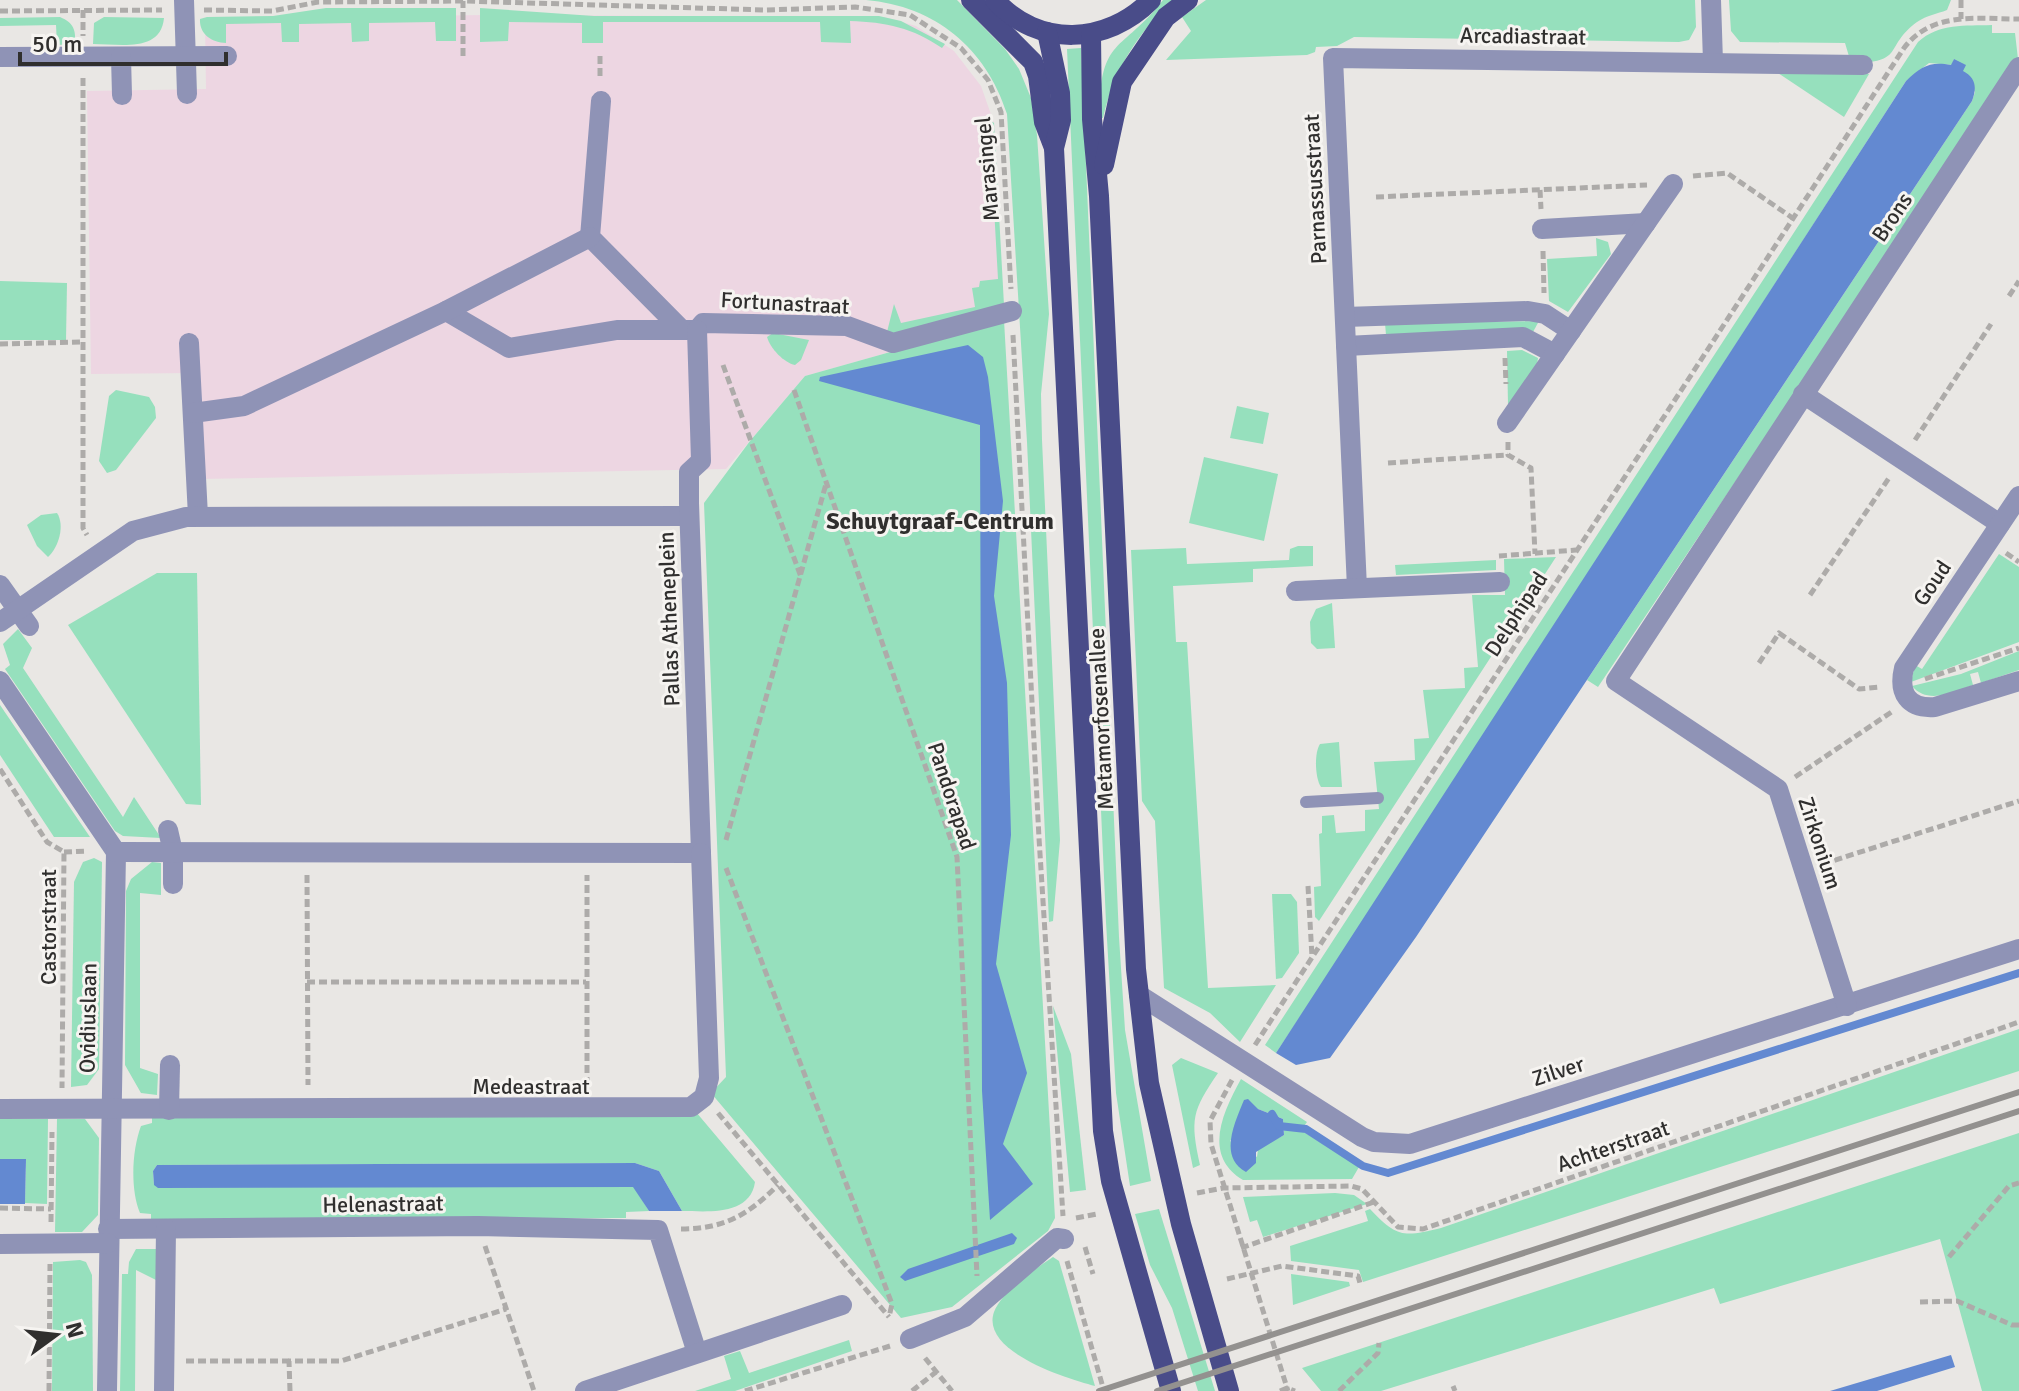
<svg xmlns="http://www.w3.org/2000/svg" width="2019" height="1391" viewBox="0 0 2019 1391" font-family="Signika,sans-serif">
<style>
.commercial{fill:#edd6e2}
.green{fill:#96e0bd;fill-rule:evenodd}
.water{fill:#6389d1}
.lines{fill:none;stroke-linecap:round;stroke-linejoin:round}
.stream{stroke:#6389d1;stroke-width:8}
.path{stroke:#adaba9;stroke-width:5;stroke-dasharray:8 4;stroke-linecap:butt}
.lane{stroke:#8f93b6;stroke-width:12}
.street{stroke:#8f93b6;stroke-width:20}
.primary{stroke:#494c89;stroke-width:20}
.rail{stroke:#93918f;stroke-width:6}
.labels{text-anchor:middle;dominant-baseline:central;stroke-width:6;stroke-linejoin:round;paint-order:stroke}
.street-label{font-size:22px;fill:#302f2e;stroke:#f6f4f1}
.neighbourhood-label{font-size:24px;font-weight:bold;fill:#302f2e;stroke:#f6f4f1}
</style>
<rect width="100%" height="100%" fill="#e9e7e4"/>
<path class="commercial" d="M485,15L884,17L916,26L954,51L981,86L994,123L1004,320L805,376L726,469L200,479L193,373L91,374L87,91L206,89L205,19Z"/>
<g class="green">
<path d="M866,0H957L1005,49L1019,69L1031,98L1037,135L1049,314L1041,394L1042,440L1060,840L1053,921L1049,922L1027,442L1007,114C986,48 935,6 866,0Z"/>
<path d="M1163,0H1174C1137,33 1114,70 1103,118H1099C1100,35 1121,54 1163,0Z"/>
<path d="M1206,0H1695L1696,27L1689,40L1679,42L1354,37L1337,46L1316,47L1315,52L1307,55L1166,60L1191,31L1182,17Z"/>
<path d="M1729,0H1951L1947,10C1937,14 1927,15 1917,22C1883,47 1906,63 1851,63L1845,43L1740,42L1731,31Z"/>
<path d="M326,8H456V41H436L435,22L369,23V41L352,42L351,23L299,24V42H282L281,23L226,24V43C212,43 199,34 200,19L207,17L273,16Z"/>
<path d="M480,8L594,16H879L901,21L945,44L942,48C913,28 886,22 850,21L851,43L821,42L820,22H603V43H582V23L509,22L508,41L480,42Z"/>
<path d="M60,17C74,23 76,30 75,44L57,45L56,25L0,26V18Z"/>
<path d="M104,17L164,18C161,53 119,44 93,44L94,23Z"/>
<path d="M1992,25V33H2015L2018,59L1598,687L1587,680L1972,101L1975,92L1954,59L1952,65L1929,63L1906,81L1328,975L1276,1053L1265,1045L1918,42C1939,23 1965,26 1992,25Z"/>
<path d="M1081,48L1119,937L1125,1030L1151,1181L1130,1186L1116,1093L1106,922L1067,49Z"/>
<path d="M1778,73L1869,74L1844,117Z"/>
<path d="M989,119L994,123L1004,305L895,335L887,332L894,304L901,323L975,307L972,288L979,287L980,281L998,279Z"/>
<path d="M1596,238L1608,242L1611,254L1568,312L1549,301L1547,259L1597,256Z"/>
<path d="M0,281L67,283L66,340H0Z"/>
<path d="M1004,320L1055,1218L1048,1231L952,1307L901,1318L711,1093L726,1077L704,503L750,441L805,376Z"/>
<path d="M1539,321L1533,332L1386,335L1385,323Z"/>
<path d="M773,333L809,340L801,360L795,365C784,363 770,348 767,337Z"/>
<path d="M1522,350L1538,358L1537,365L1508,405L1507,351Z"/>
<path d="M116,390L149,397L155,407L156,418L116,470L107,473L99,461L109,396Z"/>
<path d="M1237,406L1269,413L1263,444L1230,438Z"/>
<path d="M1204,457L1278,474L1264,541L1189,523Z"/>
<path d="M57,513C65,525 59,547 48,557L37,546L27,525L41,515Z"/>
<path d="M1298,546H1313V566L1253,569V582L1173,586L1176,642H1187L1208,988L1276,985L1240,1042L1210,1013L1164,988L1155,821L1142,801L1131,550L1186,548L1187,564L1289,560L1290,549Z"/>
<path d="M1999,554L2019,567V642L1911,682L1915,665L1922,669Z"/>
<path d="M1556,557L1319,921L1315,917L1314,887L1321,886L1319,834L1322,833V816L1334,815L1336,833L1365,831V810L1379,809L1374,762L1415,760L1414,739L1429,738L1423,690L1465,688L1464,668L1478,667L1472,595H1505L1504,559Z"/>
<path d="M1496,560V570L1396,575L1395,565Z"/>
<path d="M157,573H197L201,805L186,804L68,625Z"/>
<path d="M1332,603L1335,648L1317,649L1311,643L1310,622L1316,609Z"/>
<path d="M18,629L32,648L23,668L123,817L134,797L161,838L123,836L115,831L5,669L10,665L3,644Z"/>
<path d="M2019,651V670L1981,683L1978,672L1970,674L1973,685C1953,692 1928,705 1912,686L1961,674Z"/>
<path d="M0,705L90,837H54L0,755Z"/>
<path d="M1339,742L1342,787H1321C1315,778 1314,753 1320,744Z"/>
<path d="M94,858L102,862L99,1069L87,1085L71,1087L74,882L83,862Z"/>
<path d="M152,862L161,863V895L140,893V1068L158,1074L157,1095L141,1093L125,1065L126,891L131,879Z"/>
<path d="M1272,894H1291L1297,902L1299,953L1282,978L1276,979Z"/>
<path d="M1053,1006L1071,1054L1086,1190L1070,1192Z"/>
<path d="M2019,1029V1071L1363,1282L1359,1270L1291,1261L1290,1246L1368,1221L1365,1211L1370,1209C1397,1238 1404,1237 1441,1228Z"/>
<path d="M1181,1058L1218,1073C1192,1111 1190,1119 1200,1165L1193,1168L1172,1065Z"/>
<path d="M1241,1079L1307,1122L1301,1130L1359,1167L1352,1179L1243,1180C1202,1155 1223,1112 1241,1079ZM1258,1109L1283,1119L1284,1135L1258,1149L1257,1157L1230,1141Z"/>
<path d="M696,1112L755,1182C750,1217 705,1211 682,1211L659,1171L635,1163L157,1165L153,1171L154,1185L634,1187L649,1211L626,1212V1218L151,1221V1214L140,1213C130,1189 132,1150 141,1126L152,1123V1117Z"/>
<path d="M0,1119H48L47,1204L25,1203L26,1159H0Z"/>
<path d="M57,1119H85L99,1138L98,1215L82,1232H55Z"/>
<path d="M2019,1133V1391H1982L1940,1239L1720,1304L1714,1288L1381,1391H1321L1302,1368Z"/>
<path d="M1335,1193L1354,1195L1367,1204L1263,1237L1257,1220L1250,1222L1243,1197Z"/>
<path d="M1159,1209L1215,1391H1198L1172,1308L1150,1265L1135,1214Z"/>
<path d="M136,1249H156V1280L136,1270L135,1391H120L122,1274H128L129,1262Z"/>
<path d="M1053,1257L1059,1261L1095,1386C1068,1379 980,1352 994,1312C1002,1291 1035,1269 1053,1257Z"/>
<path d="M80,1260L86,1262L92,1275L93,1391H52L53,1262Z"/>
<path d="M1291,1274L1349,1282L1350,1286L1293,1305Z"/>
<path d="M849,1340L852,1351L735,1391H695L731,1379L724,1356L740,1351L749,1373Z"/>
</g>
<g class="water">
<path d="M1954,59L1966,65L1963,71C1976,78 1977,87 1972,101L1416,937L1330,1058L1296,1065L1276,1053L1906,81C1921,66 1931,61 1951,65Z"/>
<path d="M968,345L983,357L988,377L1003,501L994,596L1007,683L1011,835L996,964L1027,1073L1003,1144L1033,1184L990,1220L982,1091L980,425L819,381L820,377Z"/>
<path d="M1248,1099L1258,1109L1283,1119L1284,1135L1256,1152V1163L1246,1172C1218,1157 1235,1122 1244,1100Z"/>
<path d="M0,1159H26L25,1204H0Z"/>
<path d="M635,1163L659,1171L682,1211H649L633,1187L158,1188L154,1185L153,1171L157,1165Z"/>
<path d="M1012,1233L1017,1238L1014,1244L905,1281L900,1277L908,1269Z"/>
<path d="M1951,1355L1955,1367L1877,1391H1830Z"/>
</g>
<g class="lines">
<path class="stream" d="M1272,1114L1279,1126L1306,1129L1363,1166L1388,1173L2019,973"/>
<g class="path">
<path d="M1961,0V19"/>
<path d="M83,10V36"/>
<path d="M204,10L272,11L318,2L463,1L766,10L855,7L910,15L961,48L988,80L1001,112L1011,289"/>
<path d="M0,11L162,10"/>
<path d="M463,56V1"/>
<path d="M600,56V80"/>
<path d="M83,78V528L87,535"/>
<path d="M1693,176L1727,173L1794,219"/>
<path d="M1540,190L1541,209"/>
<path d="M1376,197L1647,185"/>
<path d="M1543,251L1544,293"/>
<path d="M2009,296L2019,281"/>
<path d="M1013,335L1039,838L1063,1216"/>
<path d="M0,344L83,342"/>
<path d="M1505,358L1506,384"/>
<path d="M723,365L801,577"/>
<path d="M794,390L957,857L977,1276"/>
<path d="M1915,440L1991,324"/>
<path d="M1508,442V455L1531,468L1535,554"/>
<path d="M1388,463L1508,455"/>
<path d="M2006,553L2019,562"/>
<path d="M1499,556L1576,550"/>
<path d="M1810,595L1889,478"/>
<path d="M1759,663L1779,633L1859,689L1880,687"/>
<path d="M1925,679L2019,648"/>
<path d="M0,769L47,842L64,852L62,1088"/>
<path d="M1795,777L1893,711"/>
<path d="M726,840L826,484"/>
<path d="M64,852L87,851"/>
<path d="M1823,864L2019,801"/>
<path d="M726,868L892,1304L889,1317"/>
<path d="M307,875L308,1085"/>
<path d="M1308,886L1312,957"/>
<path d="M307,982H586"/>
<path d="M1255,1045L1904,48C1932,11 1977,19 2019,19"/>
<path d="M1232,1080L1210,1121L1211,1144L1288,1391"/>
<path d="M587,1085V875"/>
<path d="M718,1113L889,1317"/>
<path d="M1197,1193L1223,1188L1351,1186L1362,1189L1398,1227L1423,1229L2019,1022"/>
<path d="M0,1208L51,1209"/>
<path d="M1076,1218L1097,1214"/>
<path d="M51,1222L52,1132"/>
<path d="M681,1229C724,1229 748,1215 778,1185"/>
<path d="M485,1246L534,1391"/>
<path d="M1085,1247L1093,1274"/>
<path d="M1241,1248L1374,1202"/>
<path d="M1949,1257L2009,1186L2019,1183"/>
<path d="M1067,1261L1104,1391"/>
<path d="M1227,1279L1282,1266L1358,1276L1360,1283"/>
<path d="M1920,1302L1957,1301L2012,1325H2019"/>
<path d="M925,1358L952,1391"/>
<path d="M186,1361H289"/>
<path d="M1453,1386L1455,1391"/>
<path d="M49,1391L50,1264"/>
<path d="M290,1391L289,1361H341L506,1309"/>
<path d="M745,1391L890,1346"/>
<path d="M912,1391L936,1372"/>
<path d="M1280,1391L1287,1388L1295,1391"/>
<path d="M1339,1391L1378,1353L1379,1343"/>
</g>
<path class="lane" d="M1306,802L1378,798"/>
<g class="street">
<path d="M184,0L187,94"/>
<path d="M1711,0L1713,62"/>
<path d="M0,57L227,56"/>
<path d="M121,57L122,95"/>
<path d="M601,101L590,237L682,330"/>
<path d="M1542,229L1646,223"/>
<path d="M446,311L509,348L617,330H697L703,323L847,326L893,343L1012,311"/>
<path d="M1345,317L1528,311L1545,314L1571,331"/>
<path d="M189,343L198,516"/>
<path d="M1346,346L1523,337L1555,354"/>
<path d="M1803,394L2000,524"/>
<path d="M193,413L244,406L446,311L590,237"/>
<path d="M1507,423L1673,184"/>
<path d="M2019,496L1904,668C1898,693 1908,709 1935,707L2019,681"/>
<path d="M0,585L29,626"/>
<path d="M1357,588L1333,58L1863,65"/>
<path d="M1296,591L1500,582"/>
<path d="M0,622L133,531L186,517L689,516"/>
<path d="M0,681L116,852L107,1391"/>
<path d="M168,830L173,852V884"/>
<path d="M116,852L701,853L689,503V472L701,461L697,330"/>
<path d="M1139,995L1362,1137L1374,1142L1410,1144L2019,949"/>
<path d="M1847,1006L1778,789L1616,681L2019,67"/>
<path d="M0,1109L691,1107L704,1097L709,1078L701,853"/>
<path d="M169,1110L170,1065"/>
<path d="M108,1229L478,1226L658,1230L697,1353"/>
<path d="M0,1244L108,1243"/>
<path d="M910,1339L965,1317L1057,1238L1064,1239"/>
<path d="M164,1391L166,1229"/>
<path d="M585,1391L842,1305"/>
</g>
<g class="primary">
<path d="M971,0L1033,62L1038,76L1044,122L1054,148"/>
<path d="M995,0C1038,48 1107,45 1151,0"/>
<path d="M1047,32L1060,93L1061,120L1054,148L1103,1131L1111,1181L1171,1391"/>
<path d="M1091,35L1092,119L1099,196L1136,969L1149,1083L1181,1224L1229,1391"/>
<path d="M1104,165L1122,82L1166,17L1188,0"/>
</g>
<g class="rail">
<path d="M1099,1391L2019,1092"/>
<path d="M1157,1391L2019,1111"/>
</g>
</g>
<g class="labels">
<g class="street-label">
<text transform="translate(1523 36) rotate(1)">Arcadiastraat</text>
<text transform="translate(987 169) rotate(-95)">Marasingel</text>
<text transform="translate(1315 189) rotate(-93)">Parnassusstraat</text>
<text transform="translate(1892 217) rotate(-56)">Brons</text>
<text transform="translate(785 303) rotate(3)">Fortunastraat</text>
<text transform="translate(1932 583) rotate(-56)">Goud</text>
<text transform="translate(1516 614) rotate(-57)">Delphipad</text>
<text transform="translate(669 619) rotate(-92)">Pallas Atheneplein</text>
<text transform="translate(1101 719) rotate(-93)">Metamorfosenallee</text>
<text transform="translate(952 796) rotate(72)">Pandorapad</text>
<text transform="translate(1820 843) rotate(72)">Zirkonium</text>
<text transform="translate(48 927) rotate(-90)">Castorstraat</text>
<text transform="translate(88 1018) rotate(-89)">Ovidiuslaan</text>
<text transform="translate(1558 1071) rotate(-18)">Zilver</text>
<text x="531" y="1086">Medeastraat</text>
<text transform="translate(1613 1146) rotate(-19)">Achterstraat</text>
<text transform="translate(383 1204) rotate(-1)">Helenastraat</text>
</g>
<g class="neighbourhood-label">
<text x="940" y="521">Schuytgraaf-Centrum</text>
</g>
</g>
<g transform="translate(56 1335) rotate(75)" stroke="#f6f4f1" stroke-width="6" paint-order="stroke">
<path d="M0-6L14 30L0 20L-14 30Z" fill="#302f2e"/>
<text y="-12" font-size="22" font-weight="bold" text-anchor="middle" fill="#302f2e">N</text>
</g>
<path d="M20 52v12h206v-12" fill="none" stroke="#302f2e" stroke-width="4"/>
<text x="32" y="52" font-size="24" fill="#302f2e" stroke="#f6f4f1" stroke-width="6" paint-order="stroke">50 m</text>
</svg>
